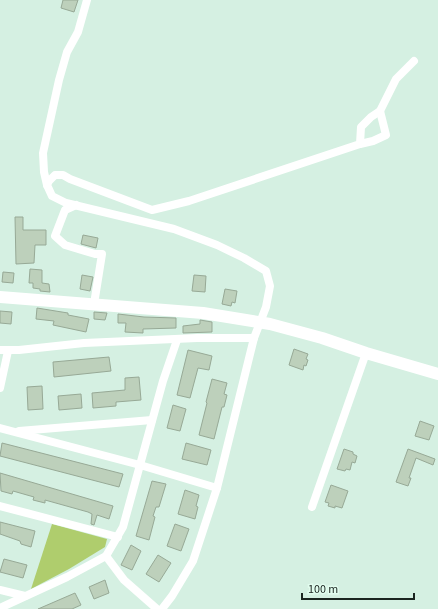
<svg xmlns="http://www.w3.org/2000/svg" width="438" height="609" viewBox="0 0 438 609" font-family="'Source Sans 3',sans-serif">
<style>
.green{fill:#afcd6d}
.building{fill:#bdd0bb;stroke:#97a996}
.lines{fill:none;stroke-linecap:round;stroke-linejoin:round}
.street{stroke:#fff;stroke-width:8}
.secondary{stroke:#fff;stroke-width:12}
</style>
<rect width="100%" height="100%" fill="#d5f0e2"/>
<path class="green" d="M52,524L107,539L105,547L69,569L31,589Z"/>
<g class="building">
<path d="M63,0H78L74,12L61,8Z"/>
<path d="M15,217H23V230H46V245H35L34,263L16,264Z"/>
<path d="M83,235L98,238L96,248L81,244Z"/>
<path d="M30,269L42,270V283L49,284L50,292L40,291V289L33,288V283H29Z"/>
<path d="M3,272L14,273L13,283L2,282Z"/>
<path d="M82,275L93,277L90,291L80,289Z"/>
<path d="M194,275L206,276L205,292L192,291Z"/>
<path d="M225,289L237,291L235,303L232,302L231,306L222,304Z"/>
<path d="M37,308L68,313V315L89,319L86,332L53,325L54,321L36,319Z"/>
<path d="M0,311L12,312L11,324L0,323Z"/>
<path d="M94,312L107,313L105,320L94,319Z"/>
<path d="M118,314L144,317L176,318V328L143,329V333L125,332L126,323H118Z"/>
<path d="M200,320L212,322V332L183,333V326L200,324Z"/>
<path d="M294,349L308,354L306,359L308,360L306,366L304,365L303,370L289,365Z"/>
<path d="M188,350L212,356L209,370L198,368L190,398L177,395Z"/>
<path d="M109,357L111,371L54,377L53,362Z"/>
<path d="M139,377L141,400L116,402V406L93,408L92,393L125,390V378Z"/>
<path d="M212,379L227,383L224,394L227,395L224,407H222L214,439L199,435L207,403L206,402Z"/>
<path d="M42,386L43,409L28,410L27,387Z"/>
<path d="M81,394L82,408L59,410L58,396Z"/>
<path d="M173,405L186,409L180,431L167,428Z"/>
<path d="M420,421L434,426L429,440L415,436Z"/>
<path d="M2,443L123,474L119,487L0,456Z"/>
<path d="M186,443L211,450L207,465L182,459Z"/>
<path d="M344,449L353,452V454L357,456L355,463L352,462L350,470L346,469L345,471L337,469Z"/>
<path d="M408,449L435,459L433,465L416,458L409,478H411L408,486L396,482Z"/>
<path d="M0,473L113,506L109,519L97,515L94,525L91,524L92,514L88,512L45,500V503L33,500L34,497L13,491L12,494L1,491Z"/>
<path d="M152,481L166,484L159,507H156L153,516L155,517L149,540L136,536Z"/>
<path d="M331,485L348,491L342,508L335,506V508L328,506L329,503L325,502Z"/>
<path d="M185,490L199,495L196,506L198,507L195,519L178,514Z"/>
<path d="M0,522L35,531L31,547L21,544L20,541L0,534Z"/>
<path d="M175,524L189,529L181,551L167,546Z"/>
<path d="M131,545L141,551L132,570L121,565Z"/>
<path d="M158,555L171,563L159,582L146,574Z"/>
<path d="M4,559L27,565L23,578L0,572Z"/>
<path d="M105,580L109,593L94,599L89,587Z"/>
<path d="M75,593L81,605L72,609H38Z"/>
</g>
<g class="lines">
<g class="street">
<path d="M360,144L373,141L386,135L380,111L396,79L414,61"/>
<path d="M47,185L44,172L43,153L59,80L67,52L78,32L87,0"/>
<path d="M76,205L65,210L55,236L65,245L95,254H102L94,304"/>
<path d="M0,350H19L84,343L197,338H254"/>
<path d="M0,388L8,351"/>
<path d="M0,428L140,465L217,488"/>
<path d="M19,431L152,420"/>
<path d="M0,506L118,537"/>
<path d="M312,507L366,353"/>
<path d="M106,556L124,580L157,609"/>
<path d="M0,590L25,596"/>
<path d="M0,608L67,577L106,556L123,527L163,381L177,340"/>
<path d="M162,609L172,596L193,561L217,488L254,338L266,307L270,286L266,271L244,258L217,245L174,229L66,203L52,196L47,185L49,181L55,175H63L70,179L152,210L189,201L360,144L361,127L371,117L380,111"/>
</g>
<path class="secondary" d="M0,297L203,313L270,324L322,338L366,353L438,374"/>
</g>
<path d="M302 593v6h112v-6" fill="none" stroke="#1b2520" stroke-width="2"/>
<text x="308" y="593" font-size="12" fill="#1b2520" stroke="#e2fdef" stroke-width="3" paint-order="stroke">100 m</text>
</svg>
